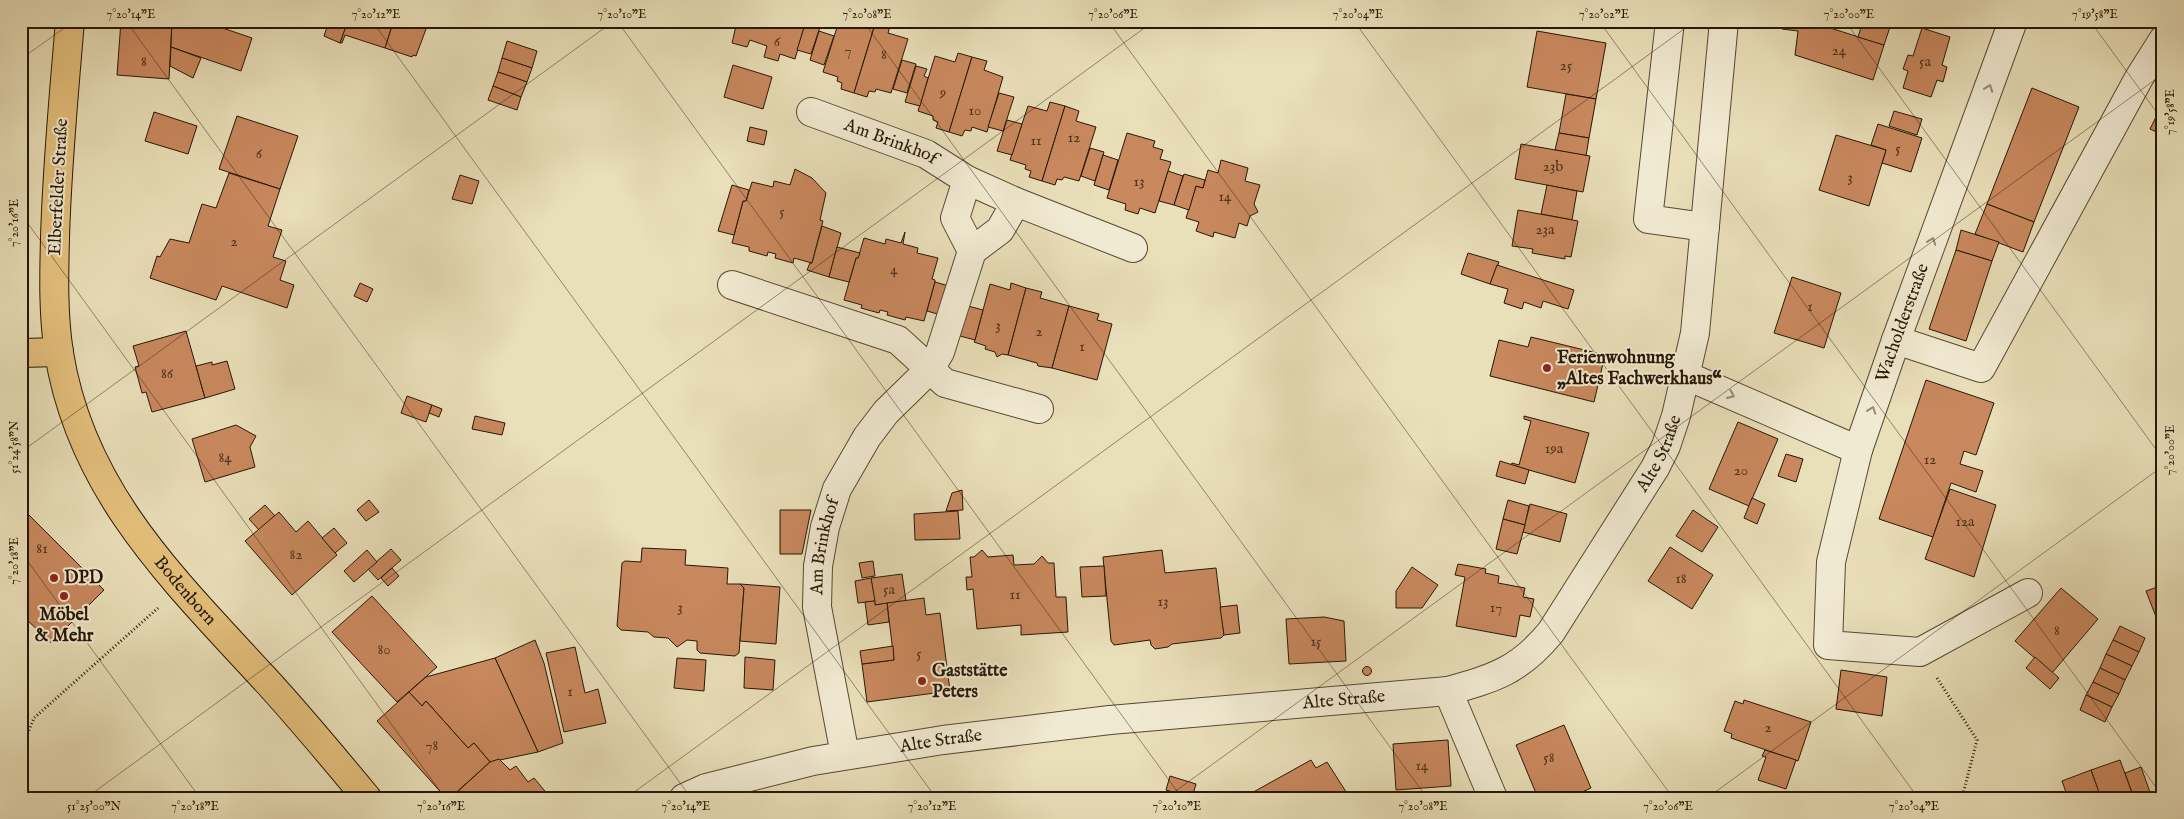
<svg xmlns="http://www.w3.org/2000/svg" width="2184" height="819" viewBox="0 0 2184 819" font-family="'IM FELL English',serif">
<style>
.building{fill:#c9885e;stroke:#261705}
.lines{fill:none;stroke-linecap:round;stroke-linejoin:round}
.minor-casing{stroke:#574932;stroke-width:30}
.major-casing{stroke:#261705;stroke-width:30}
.path{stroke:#261705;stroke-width:3;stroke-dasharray:1 2.5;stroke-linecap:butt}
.minor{stroke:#f1ead2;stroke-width:28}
.major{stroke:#e4c07c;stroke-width:28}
.oneway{stroke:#968b76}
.ticks{fill:none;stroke:#261705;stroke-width:1;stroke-opacity:0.45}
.poi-dot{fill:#8f2418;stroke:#f1ead2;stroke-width:2}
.labels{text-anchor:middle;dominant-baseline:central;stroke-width:4;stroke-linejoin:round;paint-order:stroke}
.number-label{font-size:15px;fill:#4f331b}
.street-label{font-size:18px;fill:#261705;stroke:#f1ead2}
.poi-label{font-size:18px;font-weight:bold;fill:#261705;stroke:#f1ead2;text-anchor:start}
.neatline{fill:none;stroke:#261705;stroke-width:2}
.ticks-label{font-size:12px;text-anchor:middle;fill:#261705}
</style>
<rect width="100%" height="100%" fill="#e9dfb9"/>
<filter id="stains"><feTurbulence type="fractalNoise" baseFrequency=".004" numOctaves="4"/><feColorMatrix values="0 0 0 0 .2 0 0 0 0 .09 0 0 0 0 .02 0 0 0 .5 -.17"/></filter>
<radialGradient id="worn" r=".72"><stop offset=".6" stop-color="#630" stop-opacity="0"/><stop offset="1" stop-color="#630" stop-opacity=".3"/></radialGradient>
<g class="building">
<path d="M121,21H172L169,79L117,75Z"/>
<path d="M172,21H202L252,38L241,71L171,47Z"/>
<path d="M319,21H348L340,43L324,36L328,24Z"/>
<path d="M348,21H386L385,24L392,26L385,48L345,35L342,43H340Z"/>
<path d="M386,21H429L416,56L413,55L412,57L385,48L392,26L385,24Z"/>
<path d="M741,21H806L795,59L780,54L778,61L764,57L767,46L750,40L747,47L732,43L736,26L740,27Z"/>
<path d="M806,21H822L811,54L797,50Z"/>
<path d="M839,21H851L859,24L860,21H876L854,93L841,89L842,83L837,81L838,77L823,72Z"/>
<path d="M876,21L891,23L888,33L908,39L891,93L876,89L875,92L869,91L867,97L854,93Z"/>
<path d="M1783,21H1825L1824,26L1884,45L1873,80L1795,55L1798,31L1782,29Z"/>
<path d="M1863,21H1892L1884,45L1858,37Z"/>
<path d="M1922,28L1950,37L1942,65L1947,67L1943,82L1937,80L1931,97L1903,88L1908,71L1903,69L1908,55L1913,56Z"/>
<path d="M819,31L834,36L824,65L810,60Z"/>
<path d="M1537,31L1606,43L1596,99L1527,87Z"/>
<path d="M507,41L537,51L532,68L502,58Z"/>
<path d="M171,47L201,58L193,78L170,66Z"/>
<path d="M958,53L972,57L949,132L936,128L938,122L933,120V116L918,111L935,56L955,62Z"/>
<path d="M972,57L987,61L984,70L1003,77L987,132L972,127L971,131L965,130L962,136L949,132Z"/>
<path d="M502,58L532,68L527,82L498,72Z"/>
<path d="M902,60L916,64L907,93L893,89Z"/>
<path d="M733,65L772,77L763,109L724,97Z"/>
<path d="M916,66L927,69L924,76L928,78L920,106L905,102Z"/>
<path d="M498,72L527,82L521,97L493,86Z"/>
<path d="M493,86L521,97L517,110L488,100Z"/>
<path d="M2032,88L2079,107L2034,222L1987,204Z"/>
<path d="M999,93L1014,97L1003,131L988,127Z"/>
<path d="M1566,94L1596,99L1589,138L1559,133Z"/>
<path d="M1050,102L1065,106L1042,181L1029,177L1031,171L1025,169L1026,165L1010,160L1028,106L1047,111Z"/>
<path d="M1065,106L1079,111L1076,121L1096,127L1079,181L1064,177L1062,180L1057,179L1055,185L1042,181Z"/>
<path d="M1894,111L1922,119L1917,135L1889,126Z"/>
<path d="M2159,111L2163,112V135L2150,129Z"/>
<path d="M154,112L197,126L188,154L145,141Z"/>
<path d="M237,116L298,136L280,189L219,169Z"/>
<path d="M1007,120L1022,124L1012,155L997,151Z"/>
<path d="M1878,124L1922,138L1911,172L1882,163L1886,150L1871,145Z"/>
<path d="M750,127L767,131L764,145L747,141Z"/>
<path d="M1127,133L1155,141L1153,147L1163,150L1160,159L1171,162L1155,213L1140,208L1138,214L1125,210L1126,204L1107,198Z"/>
<path d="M1559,133L1589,138L1586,156L1555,150Z"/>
<path d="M1836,135L1886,150L1869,206L1819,190Z"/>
<path d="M1521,144L1590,156L1583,192L1515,179Z"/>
<path d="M1090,148L1104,152L1095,181L1081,176Z"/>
<path d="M1103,155L1118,160L1109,190L1094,185Z"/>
<path d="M1221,160L1248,168L1245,181L1260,185L1254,204L1258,212L1250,216L1247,226L1239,223L1235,238L1214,232L1213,237L1196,231L1199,222L1186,218L1196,186L1203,188L1208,170L1218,173Z"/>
<path d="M795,169L812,178L826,193L820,220L823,221L812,263L794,258L793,263L775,258L776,254L768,252L767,256L749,251V247L732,243L743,201H746L752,182L773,187L774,181L790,185Z"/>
<path d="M1168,171L1183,176L1174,205L1159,201Z"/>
<path d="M229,173L280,189L268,226L282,230L273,257L286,261L280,280L294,285L287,308L222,286L216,300L150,278L157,256L160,257L170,239L189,243L202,204L216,208Z"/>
<path d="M1184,174L1205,180L1203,188L1196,186L1189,210L1174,205Z"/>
<path d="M460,175L479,181L472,204L452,199Z"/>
<path d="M732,185L749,190L746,201H743L734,235L718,231Z"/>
<path d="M1547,185L1577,191L1572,220L1541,214Z"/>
<path d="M1987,204L2034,222L2023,252L1975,234Z"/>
<path d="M1518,210L1578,221L1571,257L1565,256V259L1532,253L1533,249L1512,246Z"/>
<path d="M822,226L841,233L829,277L807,270L810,263H812Z"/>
<path d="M1961,230L1999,242L1992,261L1956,250Z"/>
<path d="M905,232L903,244L918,248L917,253L938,258L932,279L935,280V282L924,321L906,317L905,320L887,315L888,312L880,310L879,313L861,308L862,305L844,300L856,258H858L864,238L885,244L886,239L901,243Z"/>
<path d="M837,247L860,253L858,258H856L849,282L829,277Z"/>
<path d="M1956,250L1992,261L1966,341L1929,329Z"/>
<path d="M1468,253L1499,262L1490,284L1461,274Z"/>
<path d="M1497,265L1574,290L1568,309L1543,301L1541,308L1524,302L1522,309L1504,303L1508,289L1490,284Z"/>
<path d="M1792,277L1841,293L1824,348L1774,333Z"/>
<path d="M935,282L949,286L941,315L927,311Z"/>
<path d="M360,283L373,289L367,302L354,296Z"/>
<path d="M1011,283L1026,288L1008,355L1002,354L997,357L995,352L985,349L986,346L974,342L975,340L990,284L1010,290Z"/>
<path d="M1026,288L1042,292L1040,298L1069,306L1052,368L1038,366L1037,363L1008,355Z"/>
<path d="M968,306L983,310L975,340L960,336Z"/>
<path d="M1069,306L1099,314L1097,320L1112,324L1097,380L1052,368Z"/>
<path d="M186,331L205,398L152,412L146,392L142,393L135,367L139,366L133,346Z"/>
<path d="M1531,337L1605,355L1594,402L1490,376L1499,340L1528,347Z"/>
<path d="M227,361L235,389L205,398L196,366L212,362V365Z"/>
<path d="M1926,380L1994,403L1976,455L1964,451L1960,464L1983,471L1976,492L1951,483L1933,537L1879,519Z"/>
<path d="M407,396L432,405L426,422L401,413Z"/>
<path d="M432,405L442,409L439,417L429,413Z"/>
<path d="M475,416L505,423L502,435L472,429Z"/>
<path d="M1524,416L1589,433L1575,483L1511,465L1512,463L1519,465L1531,421L1524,419Z"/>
<path d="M1738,422L1778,439L1749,506L1709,489Z"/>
<path d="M236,425L256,436L250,447L255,467L205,482L192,439Z"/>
<path d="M1786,454L1803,459L1796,482L1778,476Z"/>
<path d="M1500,461L1529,470L1525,484L1496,476Z"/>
<path d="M1950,489L1996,505L1974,577L1925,559Z"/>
<path d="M962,490L963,510L946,511L952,493Z"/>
<path d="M1752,498L1765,504L1757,524L1744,518Z"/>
<path d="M369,500L379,512L366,521L357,510Z"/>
<path d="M1508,500L1529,506L1525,525L1503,519Z"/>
<path d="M1530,504L1567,514L1560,542L1523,532Z"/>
<path d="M265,505L275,516L259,530L249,519Z"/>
<path d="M21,507L104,590L51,643L21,614Z"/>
<path d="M780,510H811L802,554H780Z"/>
<path d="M1693,510L1718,527L1702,552L1676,536Z"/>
<path d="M958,511L960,539L915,540L914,514Z"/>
<path d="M279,512L296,532L308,521L337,555L292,595L245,541Z"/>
<path d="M1503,519L1525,525L1517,554L1496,549Z"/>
<path d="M334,528L347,543L335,553L322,538Z"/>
<path d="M1670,547L1713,575L1692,609L1648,581Z"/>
<path d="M642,548L686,550L685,565L728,568L727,584H740L744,588L739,653L735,656L700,653L697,650V641L687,640L677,647L668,638L654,637L648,632L621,630L617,626L622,563L625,561L641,562Z"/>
<path d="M391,549L401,560L378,580L368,569Z"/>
<path d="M367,550L377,562L354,582L344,571Z"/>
<path d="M982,550L988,557L1013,555L1014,565L1034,564L1042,556L1048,563H1054L1056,597H1066L1068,632L1021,635V625L977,629L973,589L967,590L966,577H972L970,557H974Z"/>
<path d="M1162,550L1165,573L1216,568L1224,635L1221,638L1172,644L1168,647L1155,649L1151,645L1150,640L1114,645L1111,641L1103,557Z"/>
<path d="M873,561L875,576L862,578L859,563Z"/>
<path d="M1458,564L1486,569L1485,573L1499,576L1498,583L1525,588L1523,597L1534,599L1530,617L1520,615L1516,637L1456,626L1465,577L1455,575Z"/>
<path d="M1104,566L1106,596L1082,597L1080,567Z"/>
<path d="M1412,567L1438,585L1422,608H1396V591Z"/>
<path d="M392,568L399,576L388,586L381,578Z"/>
<path d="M902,574L906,601L875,605L871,578Z"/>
<path d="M871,578L875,601L858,603L855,581Z"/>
<path d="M740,584L780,587L776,644L740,641L744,588Z"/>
<path d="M2163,585V635L2146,591Z"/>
<path d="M2061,588L2098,619L2052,673L2015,641Z"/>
<path d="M372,596L437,667L397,702L332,632Z"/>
<path d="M924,598L926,615L940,613L950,691L867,702L862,664L894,660L887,603Z"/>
<path d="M875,601V605L887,603L889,622L868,625L865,602Z"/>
<path d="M1237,605L1240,633L1224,635L1220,607Z"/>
<path d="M1324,617L1344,621L1346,661L1289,664L1286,619Z"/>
<path d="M2120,626L2145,638L2139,652L2113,640Z"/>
<path d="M535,640L544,663L563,743L538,752L495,658Z"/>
<path d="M2113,640L2139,652L2132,666L2106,654Z"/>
<path d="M893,646L894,660L862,664L860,651Z"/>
<path d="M575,647L585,693L598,689L606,723L564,732L546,653Z"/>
<path d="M2106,654L2132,666L2125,680L2100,668Z"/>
<path d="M745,657L775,660L773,690L744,688Z"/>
<path d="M2035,657L2059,678L2050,689L2026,668Z"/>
<path d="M495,658L538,752L490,762L474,743L468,748L426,701L422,706L409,692L426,677Z"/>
<path d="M677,658L706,660L704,691L674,688Z"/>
<circle cx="1367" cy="671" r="4.5"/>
<path d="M2100,668L2125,680L2119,694L2093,682Z"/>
<path d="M1841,670L1887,677L1882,716L1836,709Z"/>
<path d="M2093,682L2119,694L2112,707L2086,695Z"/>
<path d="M409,692L422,706L426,701L468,748L474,743L490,762L450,798H446L377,721Z"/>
<path d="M2086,695L2112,707L2105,722L2080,710Z"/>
<path d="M1744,700L1811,722L1798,761L1731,738L1732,734L1724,731L1735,701L1743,704Z"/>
<path d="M1564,725L1591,788L1569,798H1538L1516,745Z"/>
<path d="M1448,740L1451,786L1396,790L1393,744Z"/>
<path d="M1765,750L1796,760L1786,789L1758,780L1766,757L1762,756Z"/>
<path d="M499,759L510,770L516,766L528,782L534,778L549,796L456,798L454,795L490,762Z"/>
<path d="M1311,760L1316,768L1327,762L1350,798H1249L1248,795Z"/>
<path d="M2120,760L2134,798H2101L2091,770Z"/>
<path d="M2141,767L2151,795L2143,798H2134L2125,773Z"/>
<path d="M2091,770L2101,798H2068L2062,781Z"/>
<path d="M1170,776L1196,784L1192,798L1166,790Z"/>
</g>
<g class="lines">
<defs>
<g id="minor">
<path d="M1670,21L1648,219L1705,227"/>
<path id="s1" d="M811,112L926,154L967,180L1016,202"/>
<path d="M967,180L955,218L972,251"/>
<path d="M732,285L898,340L945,383L1039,409"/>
<path d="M1896,340L1981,368L2139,78L2163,40"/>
<path id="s2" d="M1687,376L1858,450L1896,340L2013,21"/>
<path d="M1858,450L1831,562L1828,645L1920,652L2028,593"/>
<path d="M1448,691L1493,798"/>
<path id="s3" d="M845,755L817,607L818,566L825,527L837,489L867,437L886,412L930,369L940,352L972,251L1000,230L1016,202L1133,248"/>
<path id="s4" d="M684,798L706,788L813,761L943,740L1110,720L1448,691C1494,678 1519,671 1551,632L1655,468L1666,446L1676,416L1695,333L1724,21"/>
</g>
<g id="major">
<path id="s5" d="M70,21C64,93 57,165 55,238C54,275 53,315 59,353C81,491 173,579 263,677C299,716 333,757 367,798"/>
<path d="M21,353L59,352"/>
</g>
</defs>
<use href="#minor" class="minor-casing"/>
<use href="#major" class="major-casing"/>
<g class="path">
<path d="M1937,678L1977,740L1962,798"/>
<path d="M21,750L34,718L158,608"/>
</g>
<use href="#minor" class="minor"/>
<use href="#major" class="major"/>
</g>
<defs><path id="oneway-chevron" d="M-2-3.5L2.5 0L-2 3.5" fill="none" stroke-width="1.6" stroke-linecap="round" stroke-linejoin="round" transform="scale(1.25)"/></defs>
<g class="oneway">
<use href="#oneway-chevron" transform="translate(1989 88) rotate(-70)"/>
<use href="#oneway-chevron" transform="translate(1932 241) rotate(-70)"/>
<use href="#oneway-chevron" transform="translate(1731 395) rotate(23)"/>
<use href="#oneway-chevron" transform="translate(1872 410) rotate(-71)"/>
</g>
<path class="ticks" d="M126,21L691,798M372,21L936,798M617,21L1182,798M863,21L1427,798M1108,21L1673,798M1354,21L1918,798M1599,21L2163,797M1845,21L2163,459M2090,21L2163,121M21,59L74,21M21,214L445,798M21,452L614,21M21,552L200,798M86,798L1154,21M626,798L1695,21M1166,798L2163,74M1707,798L2163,466"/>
<g class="poi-dot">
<circle cx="1547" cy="368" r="5"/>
<circle cx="54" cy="578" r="5"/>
<circle cx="64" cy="596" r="5"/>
<circle cx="922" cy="681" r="5"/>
</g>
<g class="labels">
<g class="number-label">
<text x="777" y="41">6</text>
<text x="848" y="50">7</text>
<text x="1839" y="50">24</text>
<text x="884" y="54">8</text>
<text x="144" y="61">8</text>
<text x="1925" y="61">5a</text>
<text x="1566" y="65">25</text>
<text x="943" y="92">9</text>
<text x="975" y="110">10</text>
<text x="1074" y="137">12</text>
<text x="1036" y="140">11</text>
<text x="1898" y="148">5</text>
<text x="259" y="153">6</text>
<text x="1553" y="166">23b</text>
<text x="1850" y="177">3</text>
<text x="1139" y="181">13</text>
<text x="1225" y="196">14</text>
<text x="782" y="211">5</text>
<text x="1545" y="229">23a</text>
<text x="234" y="241">2</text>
<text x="894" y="269">4</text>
<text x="1810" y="306">1</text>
<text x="998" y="325">3</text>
<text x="1039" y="331">2</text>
<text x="1082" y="346">1</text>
<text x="167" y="373">86</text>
<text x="1554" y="448">19a</text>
<text x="225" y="457">84</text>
<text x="1930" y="459">12</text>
<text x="1741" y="470">20</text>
<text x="1965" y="521">12a</text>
<text x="42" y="548">81</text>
<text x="296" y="554">82</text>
<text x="1681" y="578">18</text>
<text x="889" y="589">5a</text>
<text x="1015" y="594">11</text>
<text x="1163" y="601">13</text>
<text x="680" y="607">3</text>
<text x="1496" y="607">17</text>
<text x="2057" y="630">8</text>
<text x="1316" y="641">15</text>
<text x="384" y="649">80</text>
<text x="919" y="653">5</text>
<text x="570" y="691">1</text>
<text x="1768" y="727">2</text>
<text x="432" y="745">78</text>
<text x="1549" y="757">58</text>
<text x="1422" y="765">14</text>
</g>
<g class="street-label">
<text stroke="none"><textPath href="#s1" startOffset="85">Am Brinkhof</textPath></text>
<text transform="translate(59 187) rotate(-87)">Elberfelder Straße</text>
<text stroke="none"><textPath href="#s2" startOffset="321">Wacholderstraße</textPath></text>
<text stroke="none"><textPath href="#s4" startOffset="1104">Alte Straße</textPath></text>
<text stroke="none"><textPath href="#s3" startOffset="212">Am Brinkhof</textPath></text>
<text stroke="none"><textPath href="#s5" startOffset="606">Bodenborn</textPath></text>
<text stroke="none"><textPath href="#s4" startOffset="669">Alte Straße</textPath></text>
<text stroke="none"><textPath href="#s4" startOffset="264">Alte Straße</textPath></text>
</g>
<g class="poi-label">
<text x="1557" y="358">Ferienwohnung<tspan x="1557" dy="21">„Altes Fachwerkhaus“</tspan></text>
<text x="64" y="578">DPD</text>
<text x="64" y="615" text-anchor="middle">Möbel<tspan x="64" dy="21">&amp; Mehr</tspan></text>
<text x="932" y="671">Gaststätte<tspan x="932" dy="21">Peters</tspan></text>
</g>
</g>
<rect width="2184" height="819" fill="none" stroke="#e9dfb9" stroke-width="55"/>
<rect x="28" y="28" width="2128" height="764" class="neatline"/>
<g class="ticks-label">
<text x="131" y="18">7°20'14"E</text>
<text x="376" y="18">7°20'12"E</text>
<text x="622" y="18">7°20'10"E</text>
<text x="867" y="18">7°20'08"E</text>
<text x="1113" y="18">7°20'06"E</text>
<text x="1358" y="18">7°20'04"E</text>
<text x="1604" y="18">7°20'02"E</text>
<text x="1849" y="18">7°20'00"E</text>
<text x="2095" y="18">7°19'58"E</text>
<text transform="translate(2170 112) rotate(-90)" y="4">7°19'58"E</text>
<text transform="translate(14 223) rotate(-90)" y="4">7°20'16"E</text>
<text transform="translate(14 447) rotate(-90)" y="4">51°24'58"N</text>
<text transform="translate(2170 450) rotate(-90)" y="4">7°20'00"E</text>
<text transform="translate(14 561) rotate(-90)" y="4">7°20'18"E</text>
<text x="94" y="810">51°25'00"N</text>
<text x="195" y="810">7°20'18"E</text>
<text x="441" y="810">7°20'16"E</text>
<text x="686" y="810">7°20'14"E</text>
<text x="932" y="810">7°20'12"E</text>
<text x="1177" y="810">7°20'10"E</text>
<text x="1423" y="810">7°20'08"E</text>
<text x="1668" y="810">7°20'06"E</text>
<text x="1914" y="810">7°20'04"E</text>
</g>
<rect width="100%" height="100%" filter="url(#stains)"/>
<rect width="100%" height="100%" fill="url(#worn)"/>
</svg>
